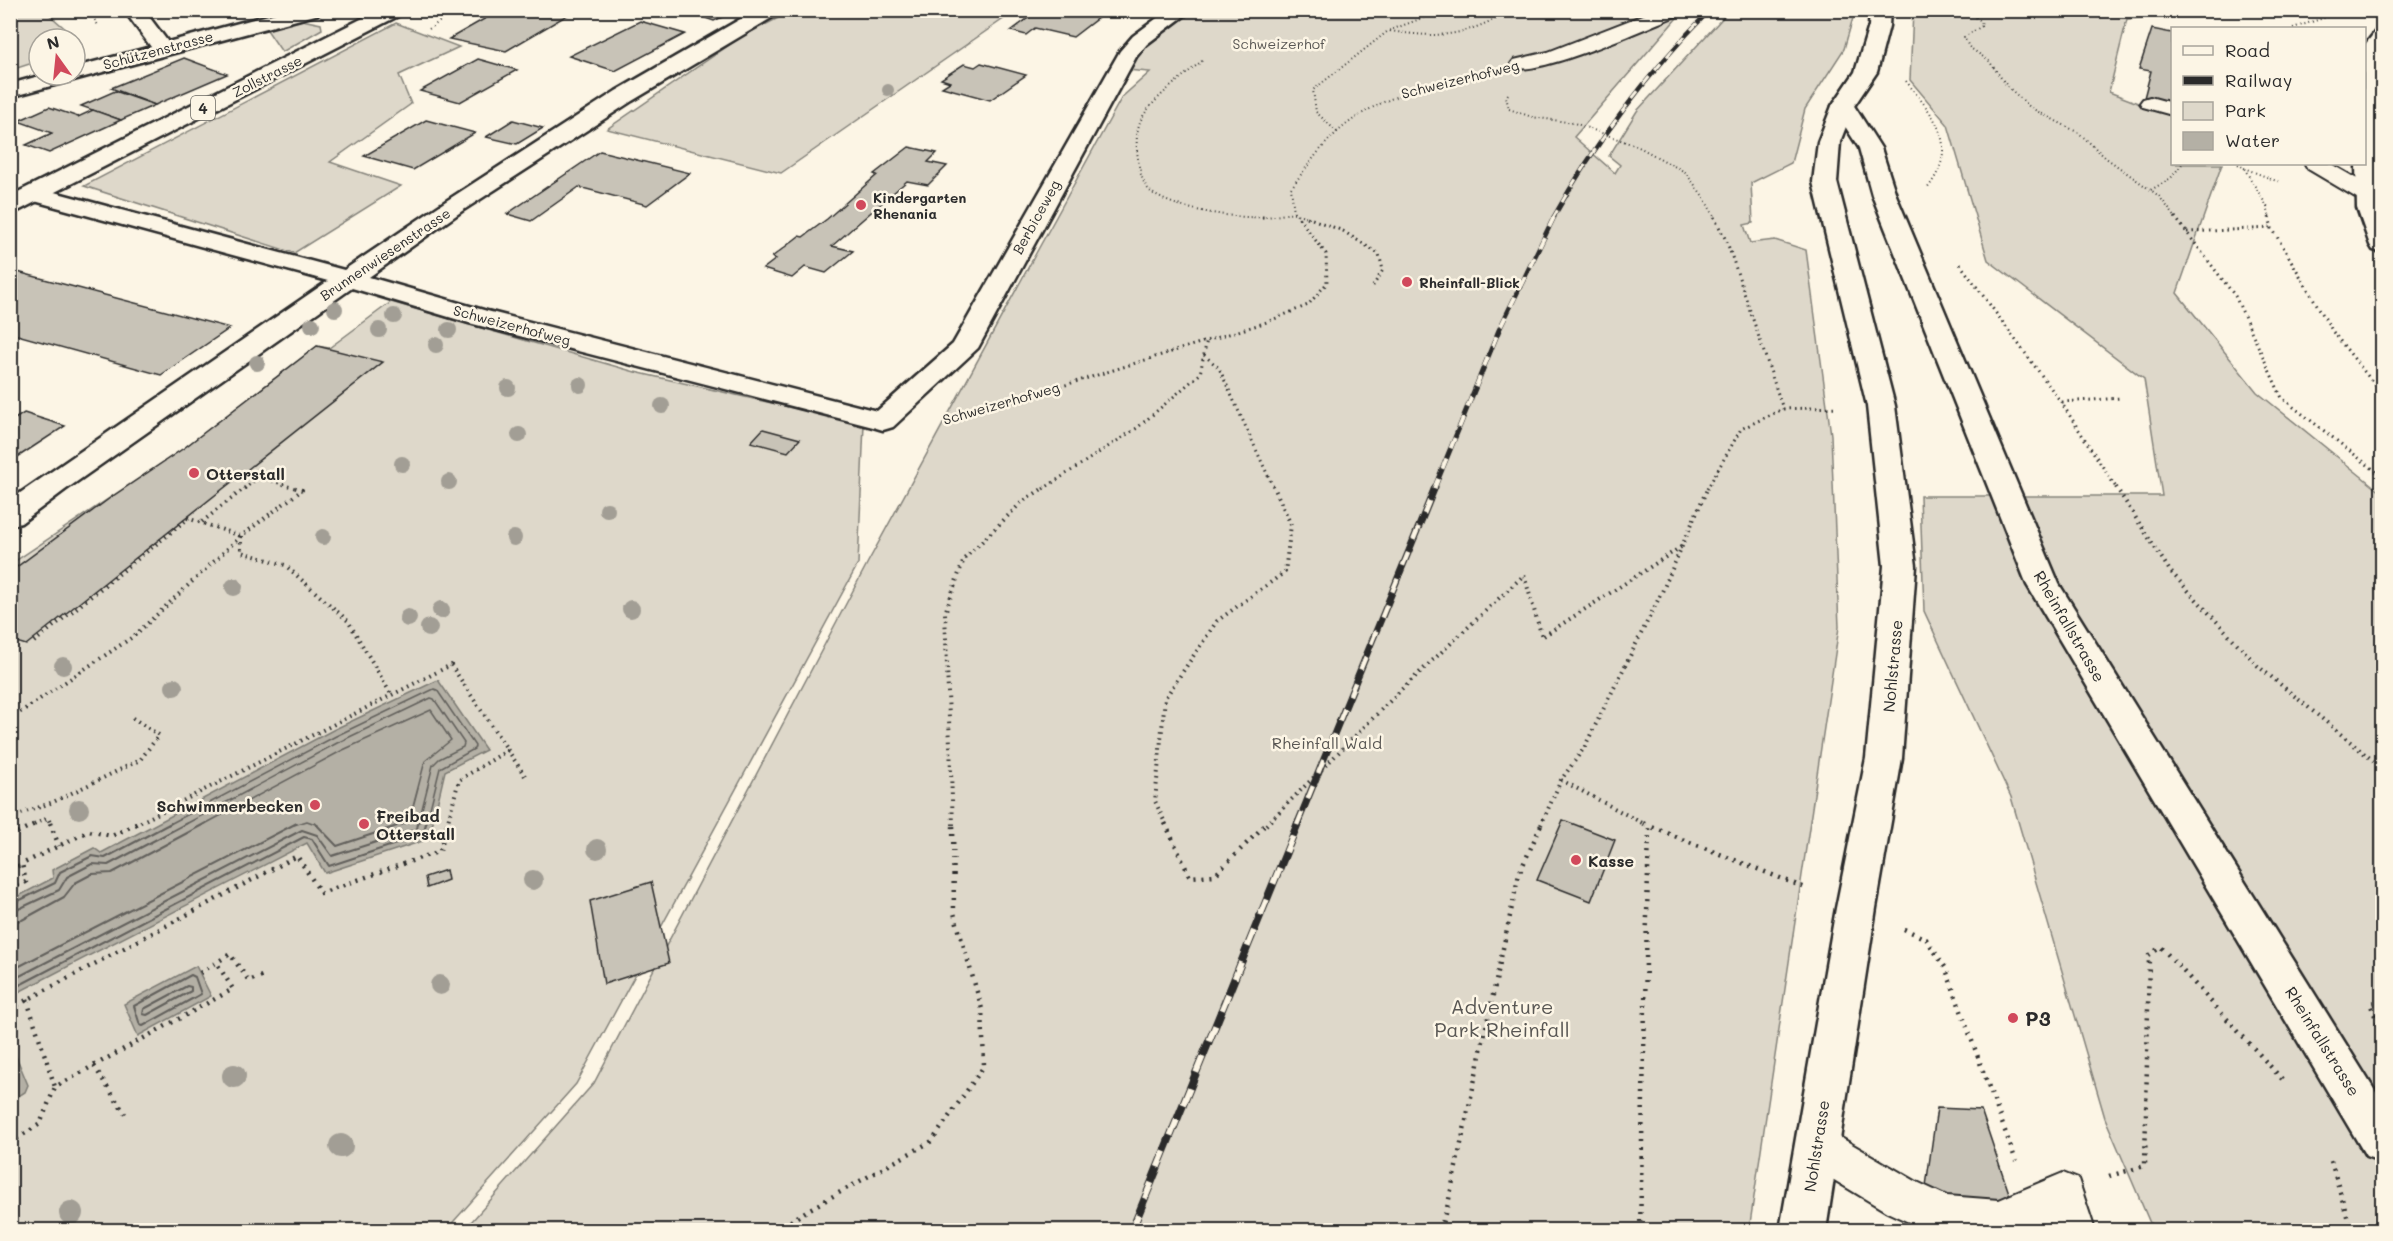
<svg xmlns="http://www.w3.org/2000/svg" width="2393" height="1241" viewBox="0 0 2393 1241" font-family="Mali,sans-serif">
<style>
.green{fill:#ded8ca;stroke:#84827a;stroke-width:1.5}
.water{fill:#b4b0a5;stroke:#7d7b74;stroke-width:1.5}
.lines{fill:none;stroke-linecap:round;stroke-linejoin:round}
.shore-far1{stroke:#62605c;stroke-width:1.5}
.shore{stroke:#62605c;stroke-width:2}
.building{fill:#c8c3b7;stroke:#2b2b2b;stroke-width:1.5}
.lane-casing{stroke:#2b2b2b;stroke-width:4}
.street-casing{stroke:#2b2b2b;stroke-width:5}
.secondary-casing{stroke:#2b2b2b;stroke-width:5}
.primary-casing{stroke:#2b2b2b;stroke-width:5}
.path-far3{stroke:#2b2b2b;stroke-width:2;stroke-dasharray:1 3;stroke-linecap:butt}
.path-far2{stroke:#2b2b2b;stroke-width:3;stroke-dasharray:1.5 4;stroke-linecap:butt}
.path-far1{stroke:#2b2b2b;stroke-width:4;stroke-dasharray:1.5 4.5;stroke-linecap:butt}
.path{stroke:#2b2b2b;stroke-width:4.5;stroke-dasharray:2 6;stroke-linecap:butt}
.lane{fill:#fcf5e5;fill-rule:evenodd}
.street{fill:#fcf5e5;fill-rule:evenodd}
.secondary{fill:#fcf5e5;fill-rule:evenodd}
.primary{fill:#fcf5e5;fill-rule:evenodd}
.rail-far3-casing{stroke:#2b2b2b;stroke-width:4.5}
.rail-far2-casing{stroke:#2b2b2b;stroke-width:5}
.rail-far1-casing{stroke:#2b2b2b;stroke-width:7}
.rail-casing{stroke:#2b2b2b;stroke-width:8}
.rail-far3{stroke:#fcf5e5;stroke-width:3;stroke-dasharray:9;stroke-linecap:butt}
.rail-far2{stroke:#fcf5e5;stroke-width:4;stroke-dasharray:11;stroke-linecap:butt}
.rail-far1{stroke:#fcf5e5;stroke-width:4.5;stroke-dasharray:14;stroke-linecap:butt}
.rail{stroke:#fcf5e5;stroke-width:6;stroke-dasharray:17;stroke-linecap:butt}
.tree{fill:#a29e95}
.poi-dot{fill:#d1495b;stroke:#fcf5e5;stroke-width:2}
.labels{text-anchor:middle;dominant-baseline:central;stroke-width:5;stroke-linejoin:round;paint-order:stroke}
.far-park-label{font-size:14px;fill:#585653;stroke:#fcf5e5}
.far-street-label{font-size:14px;fill:#2b2b2b;stroke:#fcf5e5}
.far-poi-label{font-size:14px;font-weight:bold;fill:#2b2b2b;stroke:#fcf5e5;text-anchor:start}
.shield{fill:#fcf5e5;stroke:#6a6863;stroke-width:1.5}
.shield-label{font-size:15px;font-weight:bold;fill:#2b2b2b}
.poi-label{font-size:16px;font-weight:bold;fill:#2b2b2b;stroke:#fcf5e5;text-anchor:start}
.street-label{font-size:16px;fill:#2b2b2b;stroke:#fcf5e5}
.park-label{font-size:16px;fill:#585653;stroke:#fcf5e5}
.near-park-label{font-size:20px;fill:#585653;stroke:#fcf5e5}
.near-poi-label{font-size:20px;font-weight:bold;fill:#2b2b2b;stroke:#fcf5e5;text-anchor:start}
</style>
<rect width="100%" height="100%" fill="#fcf5e5"/>
<filter id="ink" filterUnits="userSpaceOnUse"><feTurbulence type="fractalNoise" baseFrequency=".0167" numOctaves="2"/><feDisplacementMap in="SourceGraphic" scale="12" xChannelSelector="R" yChannelSelector="G"/><feConvolveMatrix kernelMatrix="1 2 1 2 8 2 1 2 1" color-interpolation-filters="sRGB"/></filter>
<g filter="url(#ink)">
<g class="green">
<path d="M11,10L45,11L77,39L75,50V39H39V61L11,70Z"/>
<path d="M792,11V10L1015,11L781,173L607,129L741,37Z"/>
<path d="M1194,11H1683L1574,137L1615,173L1620,165L1609,156L1637,111L1729,11H1855L1844,49L1805,109L1791,163L1751,183L1753,223L1744,225L1750,243L1775,240L1806,250L1831,435L1839,627L1749,1230H464L594,1083L868,562L1035,255L1122,97L1150,72L1127,70L1138,53Z"/>
<path d="M1913,11H2227L2127,19L2109,92L2172,116V164H2222L2177,293L2257,392L2382,493V1230H2153L2105,1118L2011,797L1924,611L1920,496H2162L2144,379L1988,260L1948,125L1910,80Z"/>
<path d="M302,20L321,24L322,29L282,52L265,27Z"/>
<path d="M396,23L459,47L399,75L411,104L330,162L401,186L294,253L84,186Z"/>
<path d="M391,302L635,372L864,424L858,564L576,1084L446,1230H11V564L184,448L317,346L329,348Z"/>
</g>
<g class="water">
<path d="M438,680L486,750L445,771L429,839L325,873L307,843L11,996V900L53,878L52,870L94,848L101,853L333,730Z"/>
<path d="M196,966L211,996L138,1036L124,1004Z"/>
<path d="M11,1044L28,1085L25,1092L11,1101Z"/>
</g>
<g class="lines">
<g class="shore-far1">
<path d="M168,825L336,736L434,689L437,690L475,746L474,749L440,768L426,825"/>
<path d="M184,825L339,742L431,698L434,699L464,743L463,747L439,759L433,765L418,825"/>
<path d="M203,825L343,750L431,710L451,740L425,761L409,822L401,825"/>
<path d="M294,825L307,821L318,825"/>
</g>
<g class="shore">
<path d="M315,823L337,846L406,823"/>
<path d="M10,905L55,883L60,872L92,856L105,858L171,823"/>
<path d="M10,913L59,890L67,877L92,864L108,865L187,823"/>
<path d="M10,922L22,920L64,897L75,883L92,874L112,873L206,823"/>
<path d="M10,971L297,823"/>
<path d="M191,975L195,977L201,994L143,1026L140,1025L134,1006Z"/>
<path d="M10,981L302,830L317,835L332,856L417,829L418,823"/>
<path d="M187,986L191,987V991L147,1015L143,1014L144,1009Z"/>
<path d="M10,990L304,837L312,839L329,866L423,835L426,823"/>
</g>
</g>
<g class="building">
<path d="M500,10H576L506,51L449,39Z"/>
<path d="M682,10H737L714,21Z"/>
<path d="M1039,10H1070L1099,17L1073,37L1035,28L1026,35L1011,31Z"/>
<path d="M640,21L685,34L615,71L569,56Z"/>
<path d="M2152,29L2172,33V105L2144,98L2151,71L2139,69Z"/>
<path d="M184,58L227,74L155,105L111,88Z"/>
<path d="M478,59L517,70L460,102L420,91Z"/>
<path d="M981,63L1026,75L990,100L942,87L950,82L941,79L964,64L975,67Z"/>
<path d="M115,91L155,105L121,120L81,106Z"/>
<path d="M49,107L78,117L93,110L121,120L49,153L26,145L52,133L18,121Z"/>
<path d="M426,120L475,133L413,170L364,156Z"/>
<path d="M513,120L543,128L517,144L486,137Z"/>
<path d="M909,147L937,153L928,162L947,166L928,185L907,181L832,246L853,251L826,273L805,267L792,278L763,269L776,259L772,257L799,236L803,237L827,219L877,175L874,174Z"/>
<path d="M600,151L690,173L647,205L579,187L531,221L507,214Z"/>
<path d="M10,270L230,328L161,375L10,333Z"/>
<path d="M317,346L383,362L26,645L10,640V572L110,498L184,448Z"/>
<path d="M24,413L65,426L10,462V422Z"/>
<path d="M763,429L800,439L788,452L751,442Z"/>
<path d="M1563,820L1615,840L1591,901L1537,880Z"/>
<path d="M446,870L448,880L427,888L425,877Z"/>
<path d="M651,882L669,963L604,984L590,901Z"/>
<path d="M1937,1108L1981,1110L2015,1211L1964,1209L1926,1186Z"/>
</g>
<g class="lines">
<defs>
<g id="lane">
<path d="M1656,10H1683L1681,14C1648,27 1543,75 1514,68L1511,64L1514,60L1548,52Z"/>
<path d="M2150,97L2172,103V115L2143,107L2140,103L2143,99Z"/>
<path d="M2305,164H2331L2378,191L2381,196L2378,201L2370,203L2362,201L2308,169Z"/>
<path d="M1816,1126L1831,1132L1917,1182L1947,1196L1999,1200L2063,1173L2078,1179L2095,1230H2051L2049,1222L2031,1230H1926L1887,1212L1801,1160L1795,1146L1801,1132Z"/>
</g>
<g id="street">
<path d="M124,10H144L168,42L287,10H322L319,14L10,97V84L43,75H75V67L151,47Z"/>
<path d="M756,10H781L778,14L632,101L462,211L369,277L487,311L877,411L953,344L1120,51L1133,36L1168,10H1192L1147,44L1136,57L978,348L893,427L883,430L873,427L469,323L352,288L65,490L21,523L10,526V500L328,281L27,199L23,194L27,189L35,187L43,189L344,270L446,201L616,91Z"/>
<path d="M2382,30V50L2377,87L2382,252L2373,250L2370,245L2357,208L2356,164H2364V46L2375,32Z"/>
<path d="M1843,99L1851,101L1881,148L1896,195L2059,584L2382,1102V1162L2366,1156L2027,585L1872,195L1859,148L1832,106L1835,101Z"/>
</g>
<path id="secondary" d="M1870,10H1890L1889,26L1877,72L1854,106L1840,142L1837,182L1895,406L1916,566L1902,758L1876,908L1826,1230H1780L1836,908L1866,758L1884,566L1867,406L1813,182L1818,142L1832,106L1855,72L1869,26Z"/>
<path id="primary" d="M379,10H405L402,14L18,211L10,213V196Z"/>
</defs>
<use href="#lane" class="lane-casing"/>
<use href="#street" class="street-casing"/>
<use href="#secondary" class="secondary-casing"/>
<use href="#primary" class="primary-casing"/>
<g class="path-far3">
<path d="M88,10L98,25"/>
<path d="M1966,10L1981,21L1982,26L1964,37L1969,47L1989,61L2007,86L2031,108L2079,133L2106,158L2159,196L2176,218"/>
<path d="M2293,28L2345,11L2348,17"/>
<path d="M429,29L456,10"/>
<path d="M1390,31C1443,39 1465,36 1512,10"/>
<path d="M1202,61C1185,75 1148,102 1140,122C1136,132 1136,148 1138,158C1139,169 1142,184 1151,192C1174,210 1237,219 1266,217C1287,215 1289,210 1310,218"/>
<path d="M1906,81C1935,118 1961,145 1927,189"/>
<path d="M1508,94L1506,97L1509,109L1532,117L1574,123L1637,146L1685,172L1703,196L1715,218"/>
<path d="M1337,132L1316,112L1313,90L1388,31L1436,13V10"/>
<path d="M2238,164L2244,168L2268,208"/>
<path d="M2244,168L2279,182"/>
<path d="M2151,190L2171,178L2182,164"/>
<path d="M2267,207L2270,218"/>
<path d="M1299,218L1294,212L1291,188C1304,171 1316,153 1331,138C1372,97 1430,84 1485,72"/>
</g>
<g class="path-far2">
<path d="M1262,217H1267"/>
<path d="M1307,217L1343,231L1379,254L1383,270L1373,286"/>
<path d="M1714,217L1727,242L1783,409"/>
<path d="M2175,217L2235,296L2282,398L2382,476"/>
<path d="M2269,217L2272,228L2333,332L2382,394"/>
<path d="M2187,232L2272,228"/>
<path d="M1960,264L2061,402L2117,489"/>
<path d="M1204,355L1219,368L1274,489"/>
<path d="M2062,402L2121,398"/>
<path d="M949,418L1011,402L1267,322L1308,305L1327,283L1326,254L1298,217"/>
<path d="M244,489L259,477L298,489"/>
<path d="M1043,489L1137,428L1200,374L1207,339"/>
<path d="M1707,489L1741,429L1783,409L1838,407"/>
</g>
<g class="path-far1">
<path d="M2116,487L2170,571L2258,666L2382,768"/>
<path d="M187,518L241,536"/>
<path d="M202,522L246,487"/>
<path d="M241,536V552L285,565L348,621L391,694"/>
<path d="M34,642L189,518"/>
<path d="M10,719L134,636L241,536L302,490L293,487"/>
<path d="M1561,780L1646,825"/>
<path d="M10,818L53,802L140,760L159,735L131,717"/>
<path d="M34,825L48,818L51,825"/>
<path d="M135,825L451,665L527,779"/>
<path d="M447,825L459,780L508,750"/>
<path d="M953,825L945,613L964,559L1022,502L1045,487"/>
<path d="M1166,825L1155,801L1165,698L1217,621L1285,572L1291,525L1274,487"/>
<path d="M1266,825L1402,689L1524,575L1542,637L1681,547"/>
<path d="M1541,825L1561,780L1584,748L1661,594L1708,487"/>
</g>
<g class="path">
<path d="M50,823L59,846"/>
<path d="M1165,823L1190,877L1215,875L1267,823"/>
<path d="M1643,823L1649,826"/>
<path d="M10,836L37,823"/>
<path d="M10,870L22,864"/>
<path d="M10,890L26,882L22,864L89,831L112,836L138,823"/>
<path d="M1904,929L1926,939L1945,967L2016,1161"/>
<path d="M200,973L230,954L249,981L264,975"/>
<path d="M27,1000L55,1087L233,989L216,962"/>
<path d="M2382,1001L2370,1003L2382,1034"/>
<path d="M10,1009L297,856L321,893L440,851L447,823"/>
<path d="M94,1066L125,1114"/>
<path d="M10,1143L40,1124L55,1087"/>
<path d="M2331,1161L2351,1230"/>
<path d="M2109,1176L2145,1166L2149,955L2161,947L2282,1079"/>
<path d="M777,1230L808,1210L932,1141L984,1066L982,1009L954,913L953,823"/>
<path d="M1440,1230L1448,1204L1519,874L1542,823"/>
<path d="M1640,1230L1649,826L1808,889"/>
</g>
<use href="#lane" class="lane"/>
<use href="#street" class="street"/>
<use href="#secondary" class="secondary"/>
<use href="#primary" class="primary"/>
<defs>
<path id="rail-far3" d="M1553,218C1596,141 1648,73 1710,10"/>
<path id="rail-far2" d="M1434,489L1499,330L1554,217"/>
<path id="rail-far1" d="M1297,825L1435,487"/>
<path id="rail" d="M1132,1230L1298,823"/>
</defs>
<use href="#rail-far3" class="rail-far3-casing"/>
<use href="#rail-far2" class="rail-far2-casing"/>
<use href="#rail-far1" class="rail-far1-casing"/>
<use href="#rail" class="rail-casing"/>
<use href="#rail-far3" class="rail-far3"/>
<use href="#rail-far2" class="rail-far2"/>
<use href="#rail-far1" class="rail-far1"/>
<use href="#rail" class="rail"/>
</g>
<g class="tree">
<circle cx="888" cy="90" r="6"/>
<circle cx="335" cy="309" r="8"/>
<circle cx="394" cy="316" r="8"/>
<circle cx="312" cy="325" r="8"/>
<circle cx="379" cy="330" r="8"/>
<circle cx="449" cy="330" r="8"/>
<circle cx="436" cy="345" r="8"/>
<circle cx="257" cy="363" r="8"/>
<circle cx="580" cy="385" r="8"/>
<circle cx="508" cy="388" r="8"/>
<circle cx="662" cy="406" r="8"/>
<circle cx="519" cy="435" r="8"/>
<circle cx="402" cy="464" r="8"/>
<circle cx="449" cy="482" r="8"/>
<circle cx="607" cy="510" r="8"/>
<circle cx="323" cy="537" r="8"/>
<circle cx="514" cy="538" r="8"/>
<circle cx="234" cy="587" r="9"/>
<circle cx="631" cy="609" r="9"/>
<circle cx="441" cy="610" r="9"/>
<circle cx="408" cy="618" r="9"/>
<circle cx="429" cy="628" r="9"/>
<circle cx="63" cy="666" r="9"/>
<circle cx="174" cy="687" r="9"/>
<circle cx="79" cy="809" r="10"/>
<circle cx="597" cy="849" r="10"/>
<circle cx="533" cy="880" r="10"/>
<circle cx="440" cy="985" r="10"/>
<circle cx="234" cy="1076" r="12"/>
<circle cx="341" cy="1146" r="12"/>
<circle cx="71" cy="1213" r="12"/>
</g>
</g>
<g class="poi-dot">
<circle cx="861" cy="205" r="6"/>
<circle cx="1407" cy="282" r="6"/>
<circle cx="194" cy="473" r="6"/>
<circle cx="315" cy="805" r="6"/>
<circle cx="364" cy="824" r="6"/>
<circle cx="1576" cy="860" r="6"/>
<circle cx="2013" cy="1018" r="6"/>
</g>
<g class="labels">
<g class="far-park-label">
<text x="1279" y="43">Schweizerhof</text>
</g>
<g class="far-street-label">
<text transform="translate(158 50) rotate(-15)">Schützenstrasse</text>
<text transform="translate(267 76) rotate(-27)">Zollstrasse</text>
<text transform="translate(1460 79) rotate(-14)">Schweizerhofweg</text>
<text transform="translate(1036 217) rotate(-61)">Berbiceweg</text>
<text transform="translate(385 254) rotate(-34)">Brunnenwiesenstrasse</text>
<text transform="translate(512 325) rotate(15)">Schweizerhofweg</text>
<text transform="translate(1001 403) rotate(-16)">Schweizerhofweg</text>
</g>
<g class="far-poi-label">
<text x="873" y="197">Kindergarten<tspan x="873" dy="16">Rhenania</tspan></text>
<text x="1419" y="282">Rheinfall-Blick</text>
</g>
<rect class="shield" x="191" y="96" width="24" height="24" rx="4.5"/>
<g class="shield-label">
<text x="203" y="108">4</text>
</g>
<g class="poi-label">
<text x="206" y="473">Otterstall</text>
<text x="303" y="805" text-anchor="end">Schwimmerbecken</text>
<text x="376" y="815">Freibad<tspan x="376" dy="18">Otterstall</tspan></text>
<text x="1588" y="860">Kasse</text>
</g>
<g class="street-label">
<text transform="translate(2070 626) rotate(60)">Rheinfallstrasse</text>
<text transform="translate(1892 666) rotate(-85)">Nohlstrasse</text>
<text transform="translate(2323 1041) rotate(58)">Rheinfallstrasse</text>
<text transform="translate(1816 1146) rotate(-81)">Nohlstrasse</text>
</g>
<g class="park-label">
<text x="1327" y="742">Rheinfall Wald</text>
</g>
<g class="near-park-label">
<text x="1502" y="1006">Adventure<tspan x="1502" dy="23">Park Rheinfall</tspan></text>
</g>
<g class="near-poi-label">
<text x="2025" y="1018">P3</text>
</g>
</g>
<rect width="2393" height="1241" fill="none" stroke="#fcf5e5" stroke-width="36"/>
<rect x="18" y="18" width="2357" height="1205" fill="none" stroke="#2b2b2b" stroke-width="2" filter="url(#ink)"/>
<rect x="2171" y="27" width="195" height="138" fill="#fcf5e5" stroke="#a8a49b" stroke-width="1.5"/>
<rect x="2183" y="46" width="30" height="9" fill="#fcf5e5" stroke="#a8a49b" stroke-width="1.5"/>
<text x="2225" y="57" font-size="18" fill="#2b2b2b">Road</text>
<rect x="2183" y="76" width="30" height="9" fill="#2b2b2b" stroke="#a8a49b" stroke-width="1.5"/>
<text x="2225" y="87" font-size="18" fill="#2b2b2b">Railway</text>
<rect x="2183" y="102" width="30" height="18" fill="#ded8ca" stroke="#a8a49b" stroke-width="1.5"/>
<text x="2225" y="117" font-size="18" fill="#2b2b2b">Park</text>
<rect x="2183" y="132" width="30" height="18" fill="#b4b0a5" stroke="#a8a49b" stroke-width="1.5"/>
<text x="2225" y="147" font-size="18" fill="#2b2b2b">Water</text>
<g transform="translate(57 57) rotate(345)"><circle r="28" fill="#fcf5e5" stroke="#a8a49b" stroke-width="1.5"/>
<path d="M0-4.5L10 22L0 15L-10 22Z" fill="#d1495b"/>
<text y="-9" font-size="16" font-weight="bold" text-anchor="middle" fill="#2b2b2b">N</text>
</g>
</svg>
